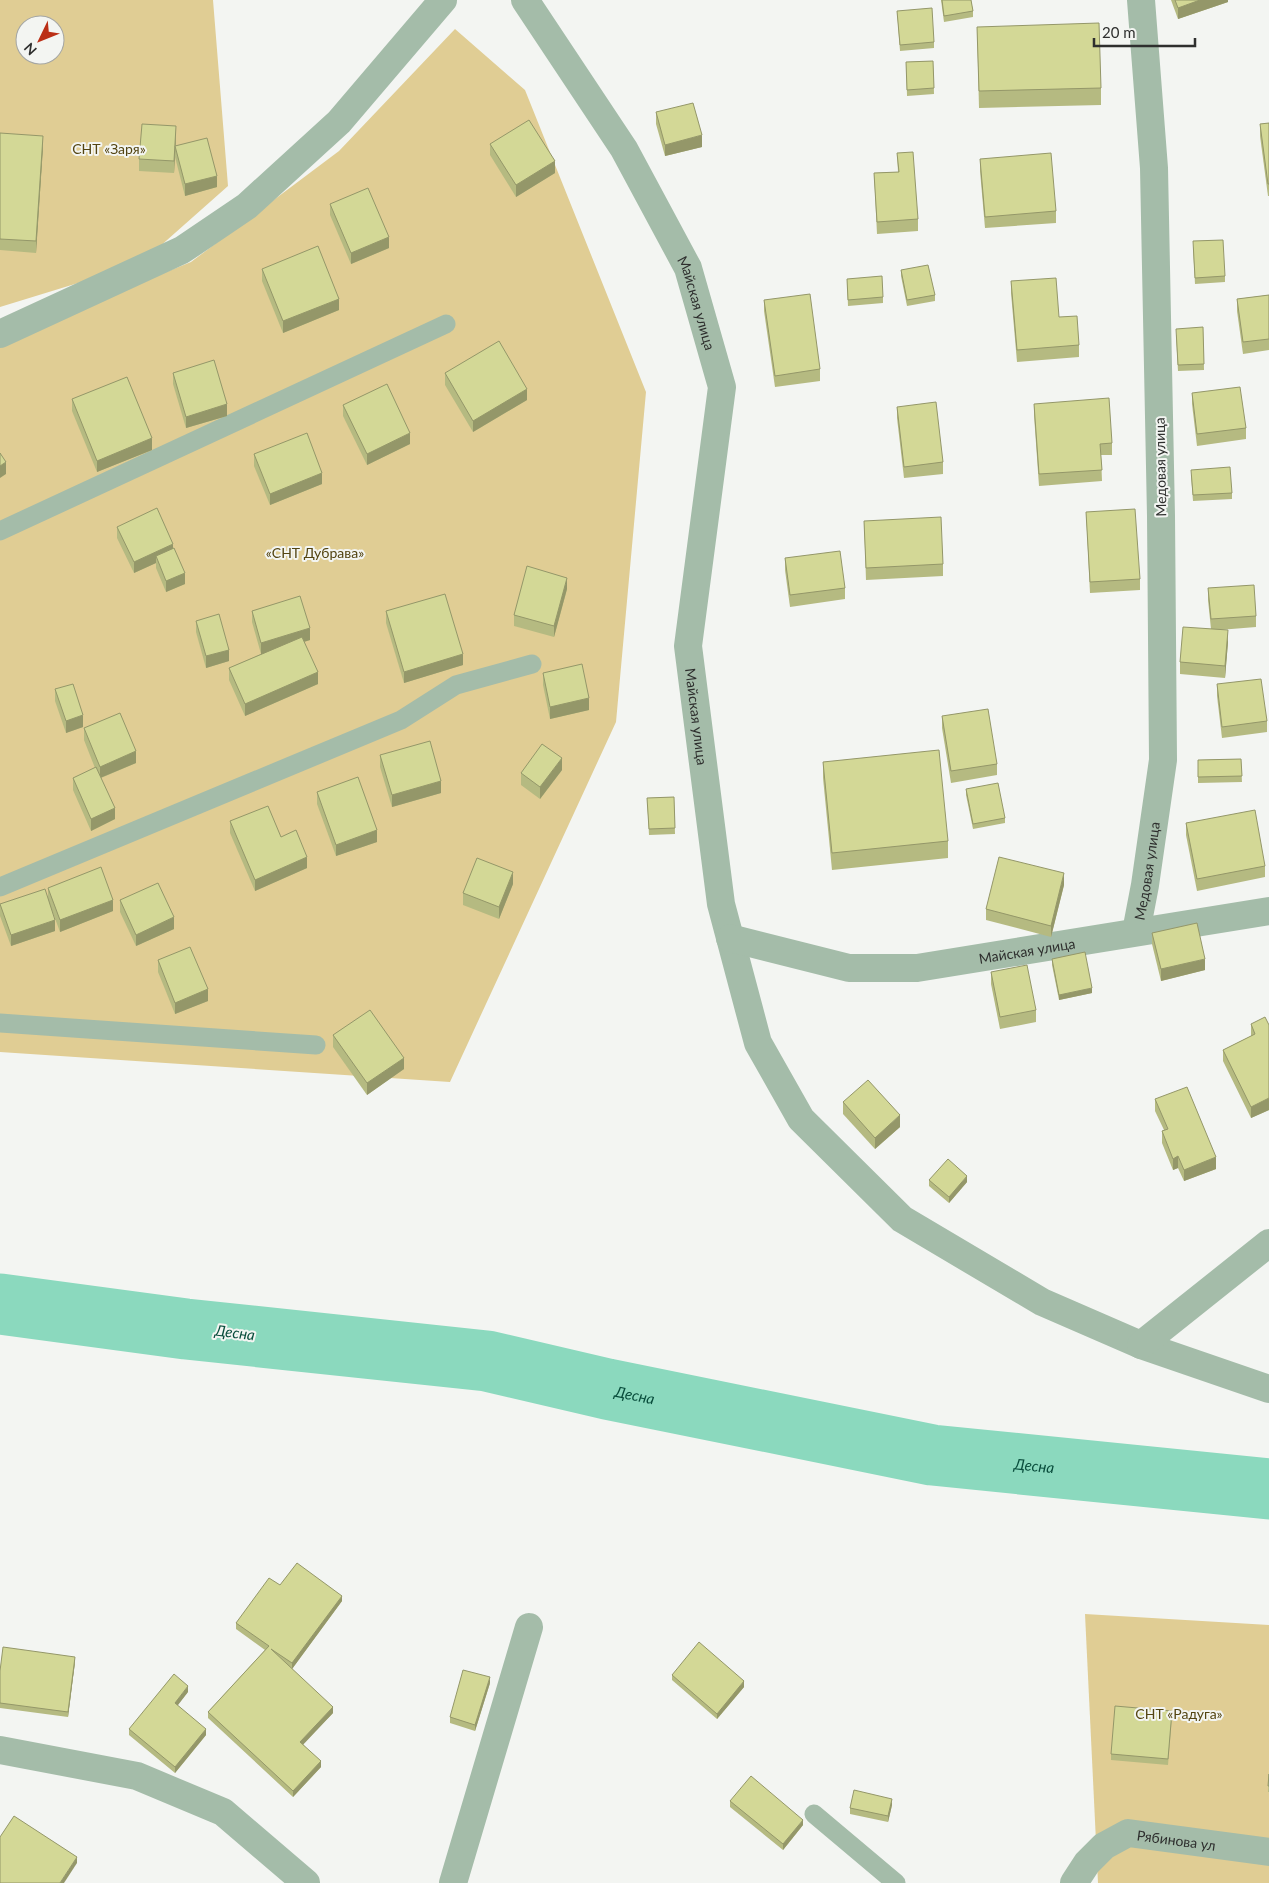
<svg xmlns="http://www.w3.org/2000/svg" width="1269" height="1883" viewBox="0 0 1269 1883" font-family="Lato,sans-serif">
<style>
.green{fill:#e0cd94;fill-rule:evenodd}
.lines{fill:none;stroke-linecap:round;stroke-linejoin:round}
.river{stroke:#8bd9be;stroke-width:61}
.service{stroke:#a4bca9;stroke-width:19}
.minor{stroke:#a4bca9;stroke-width:28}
.tertiary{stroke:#a4bca9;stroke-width:28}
.wall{fill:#b5ba81}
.shaded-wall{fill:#949769}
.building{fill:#d3d896;stroke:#949769}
.labels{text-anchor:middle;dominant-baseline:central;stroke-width:4;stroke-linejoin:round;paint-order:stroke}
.park-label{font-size:14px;fill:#534411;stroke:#f3f5f2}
.street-label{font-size:14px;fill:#2e2f2e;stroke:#f3f5f2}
.water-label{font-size:15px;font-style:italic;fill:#094d3c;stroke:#f3f5f2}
</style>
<rect width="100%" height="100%" fill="#f3f5f2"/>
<g class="green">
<path d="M0,0H213L228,186L140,264L0,307ZM25,25H55V55H25Z"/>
<path d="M455,29L525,90L646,392L616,722L450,1082L0,1052V339L191,262L339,151Z"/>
<path d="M1085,1614L1269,1625V1883H1098Z"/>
</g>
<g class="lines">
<path class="river" id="s1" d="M0,1304L186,1329L487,1361L607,1389L932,1455L1269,1489"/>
<g class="service">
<path d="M0,531L446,324"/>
<path d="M0,887L401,720L456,685L532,664"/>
<path d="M0,1023L316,1045"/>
<path d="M814,1814L896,1883"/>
</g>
<g class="minor">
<path id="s2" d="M525,0L624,149L688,268L722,387L688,646L721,904L758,1043L801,1119L902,1219L1042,1302L1141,1345L1269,1389"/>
<path id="s3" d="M1136,932L1145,885L1163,760L1161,516L1154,168L1141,0"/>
<path id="s4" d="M730,938L849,968H917L1269,911"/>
<path d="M1141,1345L1269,1243"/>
<path d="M0,1750L137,1776L223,1812L306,1883"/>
<path d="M453,1883L529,1627"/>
<path id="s5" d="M1074,1883L1087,1863L1104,1846L1128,1833L1269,1852"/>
</g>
<path class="tertiary" d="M0,334L182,250L247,206L339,122L443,0"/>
</g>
<g class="wall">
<path d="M941,0H971L973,11V17L944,22Z"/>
<path d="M1171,0H1228V2L1178,19Z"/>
<path d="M897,11L934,42V48L900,51Z"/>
<path d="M977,27L1101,88V105L979,108Z"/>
<path d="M933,61L934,94L907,96L906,62Z"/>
<path d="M656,112L702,147L665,156L656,124Z"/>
<path d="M1269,123V196H1268L1260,136V124Z"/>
<path d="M0,133L43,147L36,253L0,250Z"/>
<path d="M176,138L175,146L217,187L185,196L175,157L174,173L139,171V159Z"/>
<path d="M490,144L555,173L516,197L490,155Z"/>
<path d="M897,153L918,219V231L877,234L874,173L898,172Z"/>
<path d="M980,159L1056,211V223L985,228L980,171Z"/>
<path d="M330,204L389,248L351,264L330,215Z"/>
<path d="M1193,247L1225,276V282L1195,284Z"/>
<path d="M262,269L339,310L283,333L262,281Z"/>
<path d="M901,270L935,295V301L907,306L901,276Z"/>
<path d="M847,279L883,297V303L848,306Z"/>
<path d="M1011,281L1059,317L1079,345V357L1017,362L1011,293Z"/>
<path d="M1269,295V350L1243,354L1237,311V299Z"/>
<path d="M764,300L820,369V381L775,387L764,311Z"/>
<path d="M1203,327L1204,370L1178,371L1176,335Z"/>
<path d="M173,373L227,416L186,428L173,384Z"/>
<path d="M445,373L527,400L473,432L445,385Z"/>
<path d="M1192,393L1246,428V439L1197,446L1192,404Z"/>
<path d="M72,399L152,450L97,472L72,411Z"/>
<path d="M1034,404L1112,443V455H1101L1102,481L1039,486L1034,415Z"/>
<path d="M343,405L410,444L367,465L343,416Z"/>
<path d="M897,407L943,462V474L904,478L897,418Z"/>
<path d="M254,454L322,484L270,505L254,466Z"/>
<path d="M1191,475L1232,493V499L1193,501Z"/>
<path d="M1086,512L1140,579V590L1090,593Z"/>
<path d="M864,521L943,564V576L866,580Z"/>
<path d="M117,527L173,548L185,584L166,592L156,568V563L134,573L117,538Z"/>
<path d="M785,558L845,588V599L790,607L785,570Z"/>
<path d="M1208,588L1256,616V627L1219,630L1228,642L1225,678L1180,674V662L1211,629L1208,600Z"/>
<path d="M567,589L554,637L514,626V615Z"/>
<path d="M252,611L310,640L304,642L318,684L245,716L229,680V668L261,654L252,622Z"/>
<path d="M386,611L463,665L404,683L386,623Z"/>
<path d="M196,621L229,661L206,668L196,632Z"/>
<path d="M543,673L589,710L550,719L543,685Z"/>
<path d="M1217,684L1267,721V732L1222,738L1217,696Z"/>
<path d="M55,689L83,727L66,733L55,701Z"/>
<path d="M942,716L997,764V775L951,783L942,728Z"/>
<path d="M84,728L136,763L101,778L115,819L91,831L73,790V778L95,768L84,740Z"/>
<path d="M380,755L441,793L392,807L380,767Z"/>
<path d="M1241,759L1242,782L1198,783V760Z"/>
<path d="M823,762L948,841V858L832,870L823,778Z"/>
<path d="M562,770L540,799L521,785V773Z"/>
<path d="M966,789L1005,818V823L973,829L966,795Z"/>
<path d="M317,792L377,842L336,856L317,804Z"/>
<path d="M674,797L675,834L649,835L647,798Z"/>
<path d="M230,821L281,837L307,868L255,891L230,833Z"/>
<path d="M1186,823L1265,866V877L1197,891L1186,835Z"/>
<path d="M513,884L499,919L463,905V893Z"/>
<path d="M1064,885L1051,937L986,920V909Z"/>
<path d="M48,888L113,911L60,932L53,913L55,931L11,946L0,916V904L48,898Z"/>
<path d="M120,900L174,929L136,946L120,912Z"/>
<path d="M1152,933L1205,970L1161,981L1152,944Z"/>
<path d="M1052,959L1092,993L1059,1000L1052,965Z"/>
<path d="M158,960L208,1001L175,1014L158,972Z"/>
<path d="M991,972L1036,1010V1022L1000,1029L991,984Z"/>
<path d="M1251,1024L1269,1025V1110L1251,1118L1223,1061V1050L1251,1036Z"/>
<path d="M333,1035L404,1069L367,1095L333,1047Z"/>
<path d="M1155,1099L1216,1169L1184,1181L1178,1168L1173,1170L1162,1143V1131L1164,1130L1155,1111Z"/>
<path d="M843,1102L900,1127L875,1149L843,1114Z"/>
<path d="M929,1180L967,1182L949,1203L929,1186Z"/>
<path d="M280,1585L342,1601L292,1669L333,1713L303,1744L321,1767L293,1797L208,1718V1712L265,1650L236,1629V1623Z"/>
<path d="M75,1662L68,1717L0,1708V1671Z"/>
<path d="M672,1675L744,1687L717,1719L672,1680Z"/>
<path d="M490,1683L475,1731L450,1723V1717Z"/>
<path d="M188,1692L177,1705L206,1735L175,1773L129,1735V1729Z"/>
<path d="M1172,1716L1168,1765L1111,1760V1754Z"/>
<path d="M1269,1774V1792H1268Z"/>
<path d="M730,1801L803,1825L783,1850L730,1807Z"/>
<path d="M892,1805L888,1822L850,1814V1808Z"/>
</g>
<g class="shaded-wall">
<path d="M1200,0H1228V2L1178,19V8Z"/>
<path d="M176,126V138L174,173V161Z"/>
<path d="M702,135V147L665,156V145Z"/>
<path d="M43,136V147L36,253V241Z"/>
<path d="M555,161V173L516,197V185Z"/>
<path d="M217,176V187L185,196V184Z"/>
<path d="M389,237V248L351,264V253Z"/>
<path d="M339,299V310L283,333V321Z"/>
<path d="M527,389V400L473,432V421Z"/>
<path d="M227,404V416L186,428V417Z"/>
<path d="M410,433V444L367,465V454Z"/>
<path d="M152,438V450L97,472V461Z"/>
<path d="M6,462V474L0,478V466Z"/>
<path d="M322,473V484L270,505V494Z"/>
<path d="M173,544V555L156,556V563L134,573V562Z"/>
<path d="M185,573V584L166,592V581Z"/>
<path d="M567,578V589L554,637V626Z"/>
<path d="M310,628V640L261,655V643Z"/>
<path d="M1228,630V642L1225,678V666Z"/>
<path d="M229,650V661L206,668V656Z"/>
<path d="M463,654V665L404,683V672Z"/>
<path d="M318,672V684L245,716V704Z"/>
<path d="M589,698V710L550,719V707Z"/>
<path d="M83,715V727L66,733V721Z"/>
<path d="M136,751V763L100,778V767Z"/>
<path d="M562,758V770L540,799V787Z"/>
<path d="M441,781V793L392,807V795Z"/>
<path d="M115,808V819L91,831V819Z"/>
<path d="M377,830V842L336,856V845Z"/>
<path d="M307,857V868L255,891V880Z"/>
<path d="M513,872V884L499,919V907Z"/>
<path d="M1064,873V885L1051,937V926Z"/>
<path d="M113,900V911L60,932V920Z"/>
<path d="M174,917V929L136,946V935Z"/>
<path d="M55,920V931L11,946V935Z"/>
<path d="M1205,959V970L1161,981V969Z"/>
<path d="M1092,988V993L1059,1000V995Z"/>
<path d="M208,989V1001L175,1014V1003Z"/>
<path d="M404,1058V1069L367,1095V1083Z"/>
<path d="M1269,1098V1110L1251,1118V1107Z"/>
<path d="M900,1115V1127L875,1149V1138Z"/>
<path d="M1178,1156V1168L1173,1170V1159Z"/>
<path d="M1216,1157V1169L1184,1181V1170Z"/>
<path d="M967,1176V1182L949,1203V1197Z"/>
<path d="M342,1596V1601L292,1669V1663Z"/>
<path d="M75,1657V1662L68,1717V1712Z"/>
<path d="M490,1677V1683L475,1731V1725Z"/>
<path d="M744,1681V1687L717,1719V1714Z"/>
<path d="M188,1686V1692L175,1709V1703Z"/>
<path d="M333,1707V1713L300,1748V1742Z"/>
<path d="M206,1729V1735L175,1773V1767Z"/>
<path d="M321,1761V1767L293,1797V1791Z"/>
<path d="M892,1799V1805L888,1822V1816Z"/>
<path d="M803,1820V1825L783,1850V1844Z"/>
<path d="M77,1857V1863L64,1883H60Z"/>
</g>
<g class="building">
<path d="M942,0H971L973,11L944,16Z"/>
<path d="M1175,0H1200L1178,8Z"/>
<path d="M932,8L934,42L900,45L897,11Z"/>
<path d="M1099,23L1101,88L979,91L977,27Z"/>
<path d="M933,61L934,88L907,90L906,62Z"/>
<path d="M693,103L702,135L665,145L656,112Z"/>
<path d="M529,120L555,161L516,185L490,144Z"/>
<path d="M1269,123V184H1268L1260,124Z"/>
<path d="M142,124L176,126L174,161L139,159Z"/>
<path d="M0,133L43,136L36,241L0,239Z"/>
<path d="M207,138L217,176L185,184L175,146Z"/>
<path d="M913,152L918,219L877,222L874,173L899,172L897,153Z"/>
<path d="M1051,153L1056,211L985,217L980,159Z"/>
<path d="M368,188L389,237L351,253L330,204Z"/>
<path d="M1223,240L1225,276L1195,278L1193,241Z"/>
<path d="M318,246L339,299L283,321L262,269Z"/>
<path d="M928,265L935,295L907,300L901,270Z"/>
<path d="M882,276L883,297L848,300L847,279Z"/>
<path d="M1056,278L1059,317L1077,316L1079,345L1017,350L1011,281Z"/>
<path d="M810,294L820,369L775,376L764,300Z"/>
<path d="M1269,295V339L1243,342L1237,299Z"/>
<path d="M1203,327L1204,364L1178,365L1176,329Z"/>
<path d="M499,341L527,389L473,421L445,373Z"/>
<path d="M214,360L227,404L186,417L173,373Z"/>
<path d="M127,377L152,438L97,461L72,399Z"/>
<path d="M387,384L410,433L367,454L343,405Z"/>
<path d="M1240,387L1246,428L1197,434L1192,393Z"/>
<path d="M1109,398L1112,443L1100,444L1102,470L1039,474L1034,404Z"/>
<path d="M936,402L943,462L904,467L897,407Z"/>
<path d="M307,433L322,473L270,494L254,454Z"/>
<path d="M0,453L6,462L0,466Z"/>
<path d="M1230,467L1232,493L1193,495L1191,470Z"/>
<path d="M157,508L173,544L134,562L117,527Z"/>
<path d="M1135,509L1140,579L1090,582L1086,512Z"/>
<path d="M941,517L943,564L866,568L864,521Z"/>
<path d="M174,548L185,573L166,581L156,556Z"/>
<path d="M840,551L845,588L790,595L785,558Z"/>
<path d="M527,566L567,578L554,626L514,615Z"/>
<path d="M1254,585L1256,616L1211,619L1208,588Z"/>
<path d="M445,594L463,654L404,672L386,611Z"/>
<path d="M300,596L310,628L261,643L252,611Z"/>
<path d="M219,614L229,650L206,656L196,621Z"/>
<path d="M1183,627L1228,630L1225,666L1180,662Z"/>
<path d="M302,637L318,672L245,704L229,668Z"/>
<path d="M582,664L589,698L550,707L543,673Z"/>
<path d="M1261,679L1267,721L1222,727L1217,684Z"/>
<path d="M73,684L83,715L66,721L55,689Z"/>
<path d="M988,709L997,764L951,771L942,716Z"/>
<path d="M120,713L136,751L100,767L84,728Z"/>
<path d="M430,741L441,781L392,795L380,755Z"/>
<path d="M542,744L562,758L540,787L521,773Z"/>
<path d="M939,750L948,841L832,853L823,762Z"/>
<path d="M1241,759L1242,776L1198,777V760Z"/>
<path d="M96,767L115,808L91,819L73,778Z"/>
<path d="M358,777L377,830L336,845L317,792Z"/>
<path d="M998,783L1005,818L973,824L966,789Z"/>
<path d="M674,797L675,828L649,829L647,798Z"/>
<path d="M268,806L281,837L296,830L307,857L255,880L230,821Z"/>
<path d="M1255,810L1265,866L1197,879L1186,823Z"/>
<path d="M999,857L1064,873L1051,926L986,909Z"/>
<path d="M477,858L513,872L499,907L463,893Z"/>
<path d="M101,867L113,900L60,920L48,888Z"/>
<path d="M158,883L174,917L136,935L120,900Z"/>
<path d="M45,889L55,920L11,935L0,904Z"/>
<path d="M1197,923L1205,959L1161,969L1152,933Z"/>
<path d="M190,947L208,989L175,1003L158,960Z"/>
<path d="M1085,952L1092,988L1059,995L1052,959Z"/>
<path d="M1027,965L1036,1010L1000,1017L991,972Z"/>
<path d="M370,1010L404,1058L367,1083L333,1035Z"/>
<path d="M1265,1017L1269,1025V1098L1251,1107L1223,1050L1255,1034L1251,1024Z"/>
<path d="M868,1080L900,1115L875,1138L843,1102Z"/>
<path d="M1187,1087L1216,1157L1184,1170L1178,1156L1173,1159L1162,1131L1168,1129L1155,1099Z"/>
<path d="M948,1159L967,1176L949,1197L929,1180Z"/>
<path d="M297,1563L342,1596L292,1663L271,1649L333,1707L300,1742L321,1761L293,1791L208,1712L269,1646L236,1623L269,1578L280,1585Z"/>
<path d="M699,1642L744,1681L717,1714L672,1675Z"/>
<path d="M3,1647L75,1657L68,1712L0,1703V1671Z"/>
<path d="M463,1670L490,1677L475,1725L450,1717Z"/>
<path d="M174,1674L188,1686L175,1703L206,1729L175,1767L129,1729Z"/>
<path d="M1115,1706L1172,1711L1168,1759L1111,1754Z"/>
<path d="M1269,1774V1786H1268Z"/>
<path d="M751,1776L803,1820L783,1844L730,1801Z"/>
<path d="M854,1790L892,1799L888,1816L850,1808Z"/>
<path d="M14,1816L77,1857L60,1883H0V1837Z"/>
</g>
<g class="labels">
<g class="park-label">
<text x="109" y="148">СНТ «Заря»</text>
<text x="315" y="552">«СНТ Дубрава»</text>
<text x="1179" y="1713">СНТ «Радуга»</text>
</g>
<g class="street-label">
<text stroke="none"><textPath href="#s2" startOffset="350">Майская улица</textPath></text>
<text transform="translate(1160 467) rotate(-91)">Медовая улица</text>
<text stroke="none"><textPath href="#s2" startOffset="770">Майская улица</textPath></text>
<text stroke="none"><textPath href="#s3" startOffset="62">Медовая улица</textPath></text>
<text stroke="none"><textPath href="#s4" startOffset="302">Майская улица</textPath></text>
<text stroke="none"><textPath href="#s5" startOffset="124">Рябинова ул</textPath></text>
</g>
<g class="water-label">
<text transform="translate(235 1332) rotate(7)">Десна</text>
<text stroke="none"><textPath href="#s1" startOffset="642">Десна</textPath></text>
<text stroke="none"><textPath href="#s1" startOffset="1048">Десна</textPath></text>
</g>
</g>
<g transform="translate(40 40) rotate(227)"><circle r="24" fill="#f3f5f2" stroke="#a4a6a4"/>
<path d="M0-4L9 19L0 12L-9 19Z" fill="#bb2f16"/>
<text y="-8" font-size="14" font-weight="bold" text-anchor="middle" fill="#2e2f2e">N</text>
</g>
<path d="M1094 38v8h101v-8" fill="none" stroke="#2e2f2e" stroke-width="2.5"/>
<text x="1102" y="38" font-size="15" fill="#2e2f2e" stroke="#f3f5f2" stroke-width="4" paint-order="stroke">20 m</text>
</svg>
